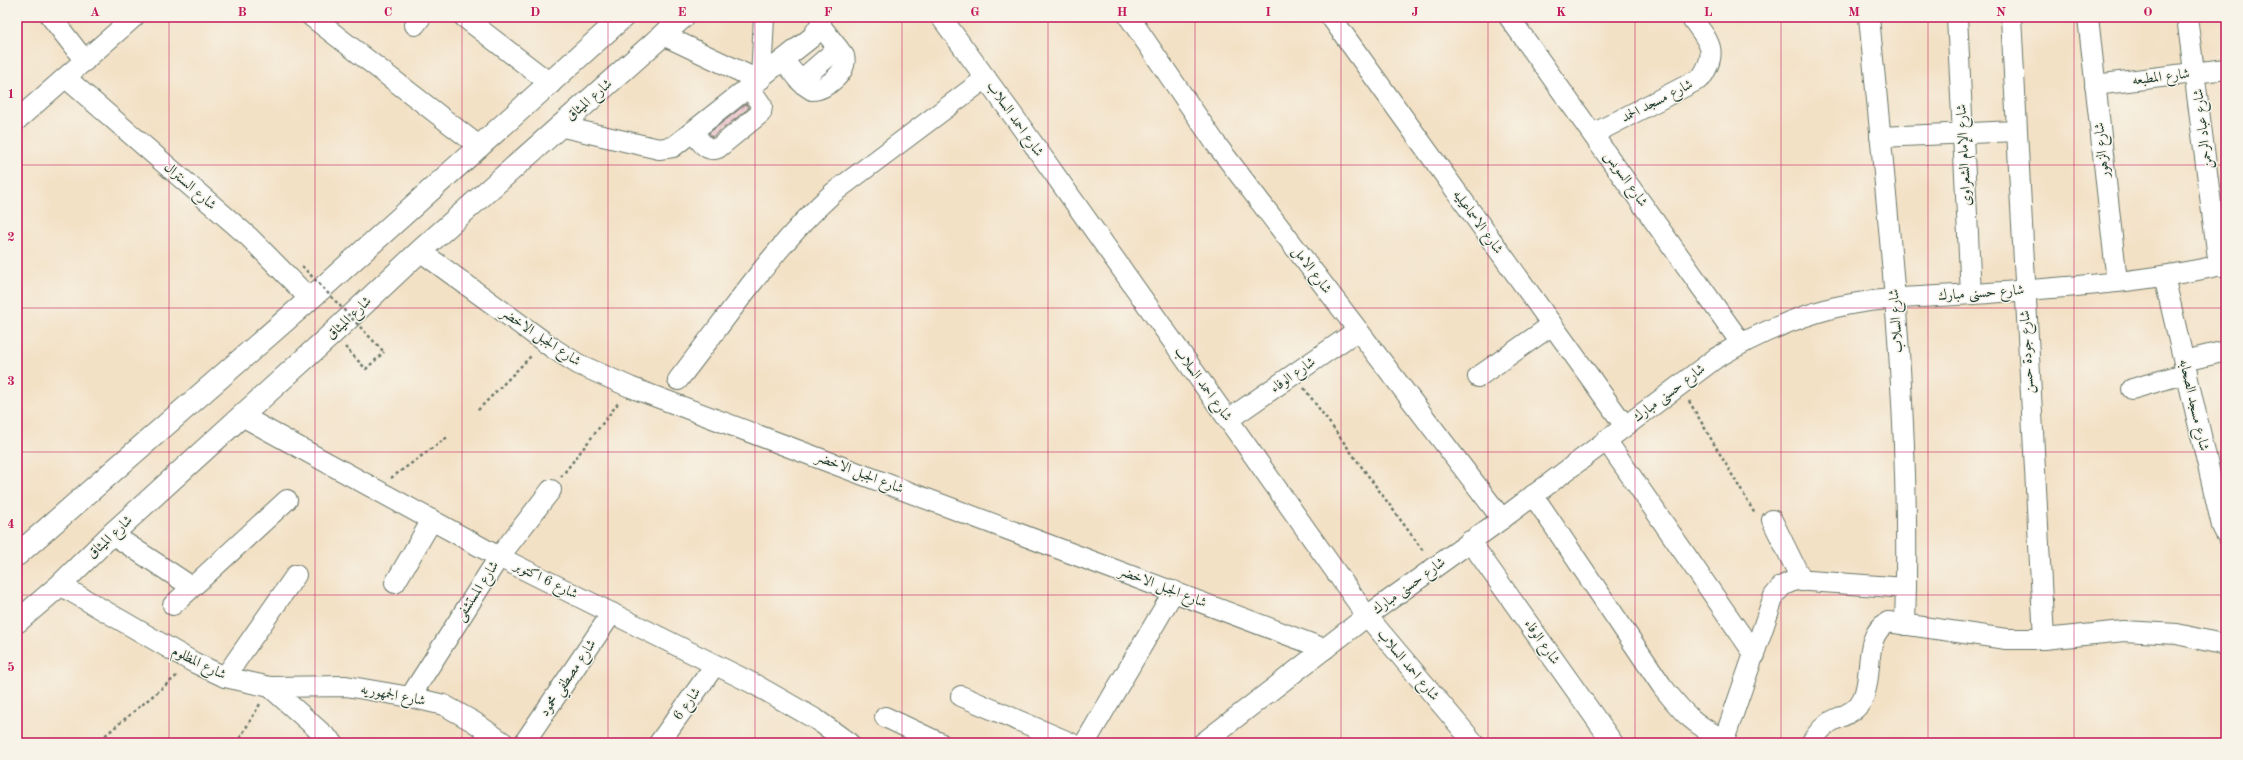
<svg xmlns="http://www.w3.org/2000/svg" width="2243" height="760" viewBox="0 0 2243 760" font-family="'Old Standard TT',Amiri,serif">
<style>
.building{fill:url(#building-cross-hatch)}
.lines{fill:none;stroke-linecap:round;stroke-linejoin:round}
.minor-casing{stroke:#697667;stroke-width:22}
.major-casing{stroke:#697667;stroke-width:24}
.path{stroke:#697667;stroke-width:2.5;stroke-dasharray:3 3;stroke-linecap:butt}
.minor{stroke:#fff;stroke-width:20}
.major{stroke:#fff;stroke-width:22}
.path-bridge{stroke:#697667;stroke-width:2.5;stroke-dasharray:3 3;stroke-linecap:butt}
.grid{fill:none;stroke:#c2185b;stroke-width:1;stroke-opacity:0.55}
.labels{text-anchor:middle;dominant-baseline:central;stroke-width:3;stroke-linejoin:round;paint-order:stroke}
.street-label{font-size:14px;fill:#1f3d34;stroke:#f7f3e8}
.neatline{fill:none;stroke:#c2185b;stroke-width:1.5}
.grid-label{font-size:13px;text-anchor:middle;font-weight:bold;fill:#c2185b}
</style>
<defs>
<pattern id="building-cross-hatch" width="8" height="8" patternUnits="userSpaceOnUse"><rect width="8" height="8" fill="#eca7c0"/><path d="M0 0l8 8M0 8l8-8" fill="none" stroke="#bf899d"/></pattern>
</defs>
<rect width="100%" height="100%" fill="#f7f3e8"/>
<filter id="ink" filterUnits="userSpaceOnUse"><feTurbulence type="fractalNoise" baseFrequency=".025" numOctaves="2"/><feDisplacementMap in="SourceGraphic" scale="8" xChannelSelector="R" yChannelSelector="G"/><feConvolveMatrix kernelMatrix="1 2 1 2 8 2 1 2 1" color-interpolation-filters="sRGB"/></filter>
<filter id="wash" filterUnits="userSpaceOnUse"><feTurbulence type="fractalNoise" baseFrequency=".012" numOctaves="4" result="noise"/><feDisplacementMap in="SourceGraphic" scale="16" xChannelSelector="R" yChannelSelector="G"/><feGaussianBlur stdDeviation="0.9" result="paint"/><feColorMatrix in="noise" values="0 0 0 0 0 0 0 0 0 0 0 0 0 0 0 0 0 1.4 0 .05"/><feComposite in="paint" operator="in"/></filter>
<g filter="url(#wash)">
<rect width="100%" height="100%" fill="#f3e1c6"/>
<g id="blocks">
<path class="building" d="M746,104L749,108L712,137L709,133Z"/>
</g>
</g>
<g filter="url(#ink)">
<use href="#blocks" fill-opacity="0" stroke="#697667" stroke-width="1"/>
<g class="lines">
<defs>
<g id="minor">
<path d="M51,17L85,61"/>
<path d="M312,17L480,147"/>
<path d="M464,17L551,84"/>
<path d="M941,17L1012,114L1367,616L1474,743"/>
<path d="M1129,17L1216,144L1502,519"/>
<path d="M1331,17L1625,426"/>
<path d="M1509,17L1741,343"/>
<path d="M1869,17C1888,219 1912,422 1905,625"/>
<path d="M1957,17L1971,294"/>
<path d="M2011,17L2044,639"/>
<path d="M2088,17L2117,282"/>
<path d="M2187,17L2219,266"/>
<path d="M415,25L421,17"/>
<path d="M663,35L758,80"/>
<path d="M783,60L803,84L812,90C826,90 849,71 844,56L820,25"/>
<path d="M66,78L249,237L310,299"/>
<path d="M761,79L764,17"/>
<path d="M800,81L838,48"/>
<path d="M2095,85L2226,69"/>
<path d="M17,120L134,17"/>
<path d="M559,126L659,149L673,147L812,37L820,25L822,17"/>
<path d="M693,132C700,140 706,153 718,148L761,113L762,106L749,87"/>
<path d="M1593,134L1701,78C1720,50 1708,41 1691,17"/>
<path d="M1880,137L2016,131"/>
<path d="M420,251L554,349L578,364L630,387L1325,649"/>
<path d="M2164,276L2222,526L2226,534"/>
<path d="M2184,361L2226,351"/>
<path d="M1478,377L1552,325"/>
<path d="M678,380C727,318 775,245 833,193L986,78"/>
<path d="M2132,389L2187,373"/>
<path d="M242,416L499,557L754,684L817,720L849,743"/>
<path d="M1229,419L1358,330"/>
<path d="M1606,440L1755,655"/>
<path d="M1533,495L1662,686C1683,713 1693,724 1725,740"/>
<path d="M1772,520L1802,581"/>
<path d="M112,534L192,587"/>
<path d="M1470,541L1613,743"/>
<path d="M395,583L432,520"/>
<path d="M60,585L193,662L225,677L270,687L333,743"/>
<path d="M173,605L287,500"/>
<path d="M225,677L296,575"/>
<path d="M270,687L346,686L410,697L444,705L474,722L504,743"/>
<path d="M961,696L1071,743"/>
<path d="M410,697L499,557L551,490"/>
<path d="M885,717L940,743"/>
<path d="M524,743L612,613"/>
<path d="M659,743L715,665"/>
<path d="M1085,743L1174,591"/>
<path d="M1203,743L1367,616L1502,519L1716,358C1753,336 1790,319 1832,308C1876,297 1928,297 1974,294C2058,288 2143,283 2226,264"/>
<path d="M1723,743L1774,596L1782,586L1795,580L1906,588"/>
<path d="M1811,743C1816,735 1824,725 1832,721C1844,715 1857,712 1863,698C1874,674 1862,636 1888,622L2006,639H2044L2124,631L2177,634L2226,645"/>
</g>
<g id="major">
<path d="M17,555L310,299L623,17"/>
<path d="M17,622L60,585L112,534L333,333L420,251L683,17"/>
</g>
</defs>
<use href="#minor" class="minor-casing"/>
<use href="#major" class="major-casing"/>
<g class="path">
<path d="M345,347L366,369L384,352"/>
<path d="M1304,388L1424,552"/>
<path d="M1689,401L1755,514"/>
<path d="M478,410L532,355"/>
<path d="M561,477L619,402"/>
<path d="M391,478L449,436"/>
<path d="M96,743L179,674"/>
<path d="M237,743L260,704"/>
</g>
<use href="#minor" class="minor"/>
<use href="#major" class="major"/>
<path class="path-bridge" d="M302,266L384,352"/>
</g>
</g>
<path class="grid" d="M169,17V743M315,17V743M462,17V743M608,17V743M755,17V743M902,17V743M1048,17V743M1195,17V743M1341,17V743M1488,17V743M1635,17V743M1781,17V743M1928,17V743M2074,17V743M17,165H2226M17,308H2226M17,452H2226M17,595H2226"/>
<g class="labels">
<g class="street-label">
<text transform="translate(2161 77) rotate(-7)">شارع المطبعه</text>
<text transform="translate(589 100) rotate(-41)">شارع الميثاق</text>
<text transform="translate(1657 101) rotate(-27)">شارع مسجد الحمد</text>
<text transform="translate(1015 119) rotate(55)">شارع احمد السلاب</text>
<text transform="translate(2203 129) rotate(-97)">شارع عباد الرحمن</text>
<text transform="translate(2102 150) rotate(-96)">شارع الزهور</text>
<text transform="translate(1964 155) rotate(-93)">شارع الإمام الشعراوى</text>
<text transform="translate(1626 179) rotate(55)">شارع السويس</text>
<text transform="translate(190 186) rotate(41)">شارع السنترال</text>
<text transform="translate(1478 222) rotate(54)">شارع الاسماعيليه</text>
<text transform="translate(1312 270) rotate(53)">شارع الامل</text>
<text transform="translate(1981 293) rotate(-4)">شارع حسنى مبارك</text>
<text transform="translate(349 318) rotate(-43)">شارع الميثاق</text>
<text transform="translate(1896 321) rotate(-94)">شارع السلاب</text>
<text transform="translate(541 337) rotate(34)">شارع الجبل الاخضر</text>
<text transform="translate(2027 352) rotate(-93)">شارع جودة حسن</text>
<text transform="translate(1293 375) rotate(-35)">شارع الوفاء</text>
<text transform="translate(1203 384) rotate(54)">شارع احمد السلاب</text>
<text transform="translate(1669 393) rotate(-37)">شارع حسنى مبارك</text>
<text transform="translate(2194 405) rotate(77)">شارع مسجد الصحابه</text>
<text transform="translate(860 473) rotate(21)">شارع الجبل الاخضر</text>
<text transform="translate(110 537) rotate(-43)">شارع الميثاق</text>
<text transform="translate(546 580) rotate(26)">شارع 6 اكتوبر</text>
<text transform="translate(1409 586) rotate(-36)">شارع حسنى مبارك</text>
<text transform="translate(1163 587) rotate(21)">شارع الجبل الاخضر</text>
<text transform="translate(477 591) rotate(-57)">شارع المستشفى</text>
<text transform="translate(1542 642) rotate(55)">شارع الوفاء</text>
<text transform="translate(199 663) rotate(26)">شارع المظلوم</text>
<text transform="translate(1408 665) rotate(50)">شارع احمد السلاب</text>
<text transform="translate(568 678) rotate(-56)">شارع مصطفي محمود</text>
<text transform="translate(393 695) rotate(11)">شارع الجمهوريه</text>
<text transform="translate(687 704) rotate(-54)">شارع 6</text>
</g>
</g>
<rect width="2243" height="760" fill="none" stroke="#f7f3e8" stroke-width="44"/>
<rect x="22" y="22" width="2199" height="716" class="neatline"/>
<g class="grid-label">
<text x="95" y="16">A</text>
<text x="242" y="16">B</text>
<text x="388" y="16">C</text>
<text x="535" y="16">D</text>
<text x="682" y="16">E</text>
<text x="828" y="16">F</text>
<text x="975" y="16">G</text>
<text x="1122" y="16">H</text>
<text x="1268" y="16">I</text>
<text x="1415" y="16">J</text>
<text x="1561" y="16">K</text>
<text x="1708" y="16">L</text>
<text x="1854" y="16">M</text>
<text x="2001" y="16">N</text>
<text x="2148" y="16">O</text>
<text x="11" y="98">1</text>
<text x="11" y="241">2</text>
<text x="11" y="385">3</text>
<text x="11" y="528">4</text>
<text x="11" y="671">5</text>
</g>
</svg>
